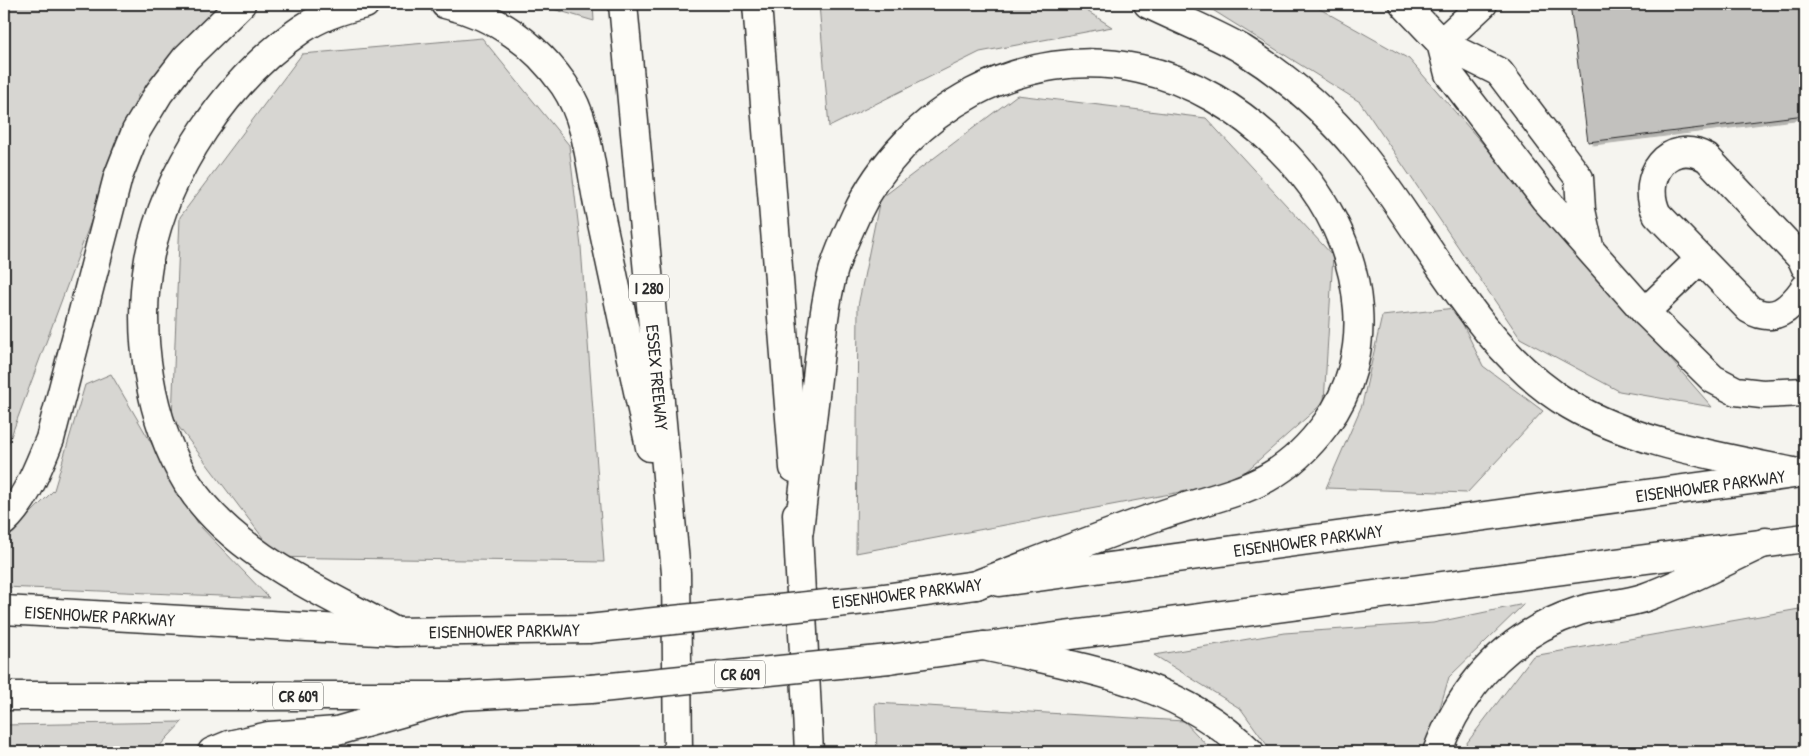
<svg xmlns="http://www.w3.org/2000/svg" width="1809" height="756" viewBox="0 0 1809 756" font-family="'Patrick Hand',sans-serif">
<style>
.green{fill:#d7d6d2;stroke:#81807e}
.building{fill:#c2c1be;stroke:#2b2b2b;filter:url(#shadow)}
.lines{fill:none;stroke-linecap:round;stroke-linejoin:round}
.minor-casing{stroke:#2b2b2b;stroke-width:31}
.major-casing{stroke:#2b2b2b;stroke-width:31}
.highway-casing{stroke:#2b2b2b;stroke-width:31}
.minor{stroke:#fdfcf7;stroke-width:28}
.major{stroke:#fdfcf7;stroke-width:28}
.highway{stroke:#fdfcf7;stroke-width:28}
.major-bridge-casing{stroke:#2b2b2b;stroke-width:31;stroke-linecap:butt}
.major-bridge{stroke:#fdfcf7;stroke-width:28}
.labels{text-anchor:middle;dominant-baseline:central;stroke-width:4;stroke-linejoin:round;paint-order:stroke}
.shield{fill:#fdfcf7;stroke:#6a6a68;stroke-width:1}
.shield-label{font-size:16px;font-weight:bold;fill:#2b2b2b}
.street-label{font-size:18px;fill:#2b2b2b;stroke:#fdfcf7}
</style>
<defs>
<filter id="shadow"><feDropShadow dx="5.5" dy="3" stdDeviation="0" flood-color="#0004"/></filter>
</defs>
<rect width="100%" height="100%" fill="#f5f4ef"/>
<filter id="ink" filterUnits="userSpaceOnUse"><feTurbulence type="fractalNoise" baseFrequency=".02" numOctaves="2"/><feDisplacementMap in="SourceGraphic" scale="10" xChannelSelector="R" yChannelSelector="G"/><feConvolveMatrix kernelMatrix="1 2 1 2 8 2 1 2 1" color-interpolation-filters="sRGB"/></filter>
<g filter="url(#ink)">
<g class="green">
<path d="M4,4H225L138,95L4,455Z"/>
<path d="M536,4H593L594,21Z"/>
<path d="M819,4H1076L1112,27L980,52L829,127Z"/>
<path d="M1203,4H1311L1409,59L1712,407L1619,391L1520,338L1360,102Z"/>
<path d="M482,38L569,145L581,247L604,562L263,557V538L172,418L180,217L302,54Z"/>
<path d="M1017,95L1206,118L1333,256L1324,402L1234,482L856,553L858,306L880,199Z"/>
<path d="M1455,308L1483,366L1543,411L1467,493L1326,488L1362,405L1382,316Z"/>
<path d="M111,374L199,525L269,598L4,587V540L54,490L85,385Z"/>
<path d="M1524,604L1449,677L1427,752H1272L1241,709L1154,655L1284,633L1433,623Z"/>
<path d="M1805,608V752H1460L1533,656Z"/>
<path d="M875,703L1184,721L1213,752H877Z"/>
<path d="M182,722L154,752H4V725Z"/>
</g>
<path class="building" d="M1570,4H1805V115L1588,142Z"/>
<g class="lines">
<defs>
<g id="minor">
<path d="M1404,4L1441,43L1483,4"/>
<path d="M1589,246L1581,210L1579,178L1499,72L1441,43L1449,74L1545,199L1645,312L1713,379L1736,391L1762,394L1805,392"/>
<path d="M1805,266L1802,259L1707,158C1669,136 1639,177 1657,214L1749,309C1774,324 1790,309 1805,288"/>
<path d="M1645,312L1699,260"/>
<path id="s1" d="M999,582L1794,474"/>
<path d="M988,646L1805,538"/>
</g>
<g id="major">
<path d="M884,598L976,585"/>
<path id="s2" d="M4,610L396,632L588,629"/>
<path d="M889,659L984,646"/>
<path d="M4,696H460L591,689"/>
</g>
<g id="highway">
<path d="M365,4C343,9 321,16 302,29C228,79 166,170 149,259C136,333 149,420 188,484C232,554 325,593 396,632"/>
<path d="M445,4C496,16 534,42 564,85C589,122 590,168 599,209C616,288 633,368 650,447"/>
<path id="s3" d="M623,4L676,573L678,752"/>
<path d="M757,4L794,468"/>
<path d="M1148,4C1179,19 1212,32 1242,49C1285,76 1326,111 1358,150C1424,230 1479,352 1570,405C1638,445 1721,456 1797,473"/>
<path d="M797,514L809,752"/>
<path d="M4,521C27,499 38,467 50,439L118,177L136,131L159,93L186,58L241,4"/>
<path d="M799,530C805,480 811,429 817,378C821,343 824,306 833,272C838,253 848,233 856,215C906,109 1023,43 1140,69C1192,80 1240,110 1278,147C1323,191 1353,246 1358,309C1361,349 1351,391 1326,424C1275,493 1228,491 1155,517C1095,538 1035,562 976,585"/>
<path d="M984,646C1081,668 1176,679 1250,752"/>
<path d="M212,752L229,745L269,736L337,731L460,696"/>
<path d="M1437,752C1463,684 1508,634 1579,611C1601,604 1625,605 1646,597C1687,582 1727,560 1766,542"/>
</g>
</defs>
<use href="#minor" class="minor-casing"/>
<use href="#major" class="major-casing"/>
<use href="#highway" class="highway-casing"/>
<use href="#minor" class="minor"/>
<use href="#major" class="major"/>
<use href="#highway" class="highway"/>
<defs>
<g id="major-bridge">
<path d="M588,629L884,598"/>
<path d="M591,689L889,659"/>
</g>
</defs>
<use href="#major-bridge" class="major-bridge-casing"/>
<use href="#major-bridge" class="major-bridge"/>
</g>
</g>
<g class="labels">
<g class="shield">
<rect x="629" y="274.5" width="40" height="27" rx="4"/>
<rect x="715" y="660.5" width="50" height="27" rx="4"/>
<rect x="273" y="682.5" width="50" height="27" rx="4"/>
</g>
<g class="shield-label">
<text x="649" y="288">I 280</text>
<text x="740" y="674">CR 609</text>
<text x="298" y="696">CR 609</text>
</g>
<g class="street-label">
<text stroke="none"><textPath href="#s3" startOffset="375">ESSEX FREEWAY</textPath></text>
<text stroke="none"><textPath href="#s1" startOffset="718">EISENHOWER PARKWAY</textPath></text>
<text stroke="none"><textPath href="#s1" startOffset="312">EISENHOWER PARKWAY</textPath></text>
<text transform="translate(907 593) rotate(-7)">EISENHOWER PARKWAY</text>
<text stroke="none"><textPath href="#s2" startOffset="96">EISENHOWER PARKWAY</textPath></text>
<text stroke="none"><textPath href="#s2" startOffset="501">EISENHOWER PARKWAY</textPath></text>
</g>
</g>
<rect width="1809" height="756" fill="none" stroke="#fdfcf7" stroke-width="20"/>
<rect x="10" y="10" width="1789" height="736" fill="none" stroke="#2b2b2b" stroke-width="2" filter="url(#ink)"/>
</svg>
